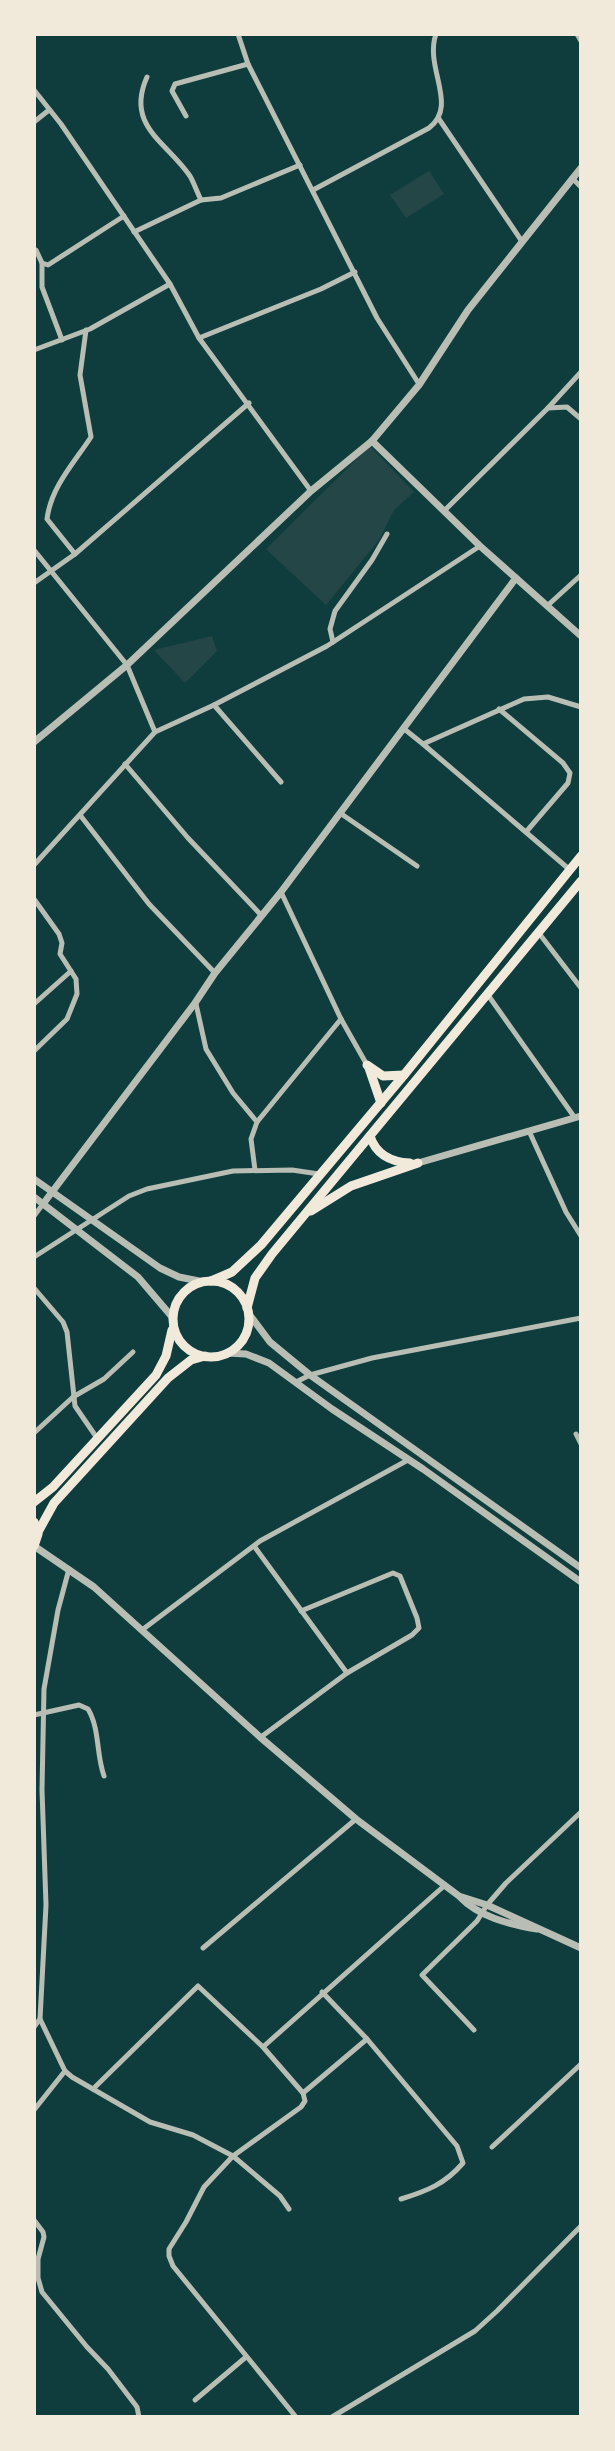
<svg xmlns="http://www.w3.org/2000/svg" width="615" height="2451" viewBox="0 0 615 2451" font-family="'PT Sans',sans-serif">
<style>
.green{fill:#244646}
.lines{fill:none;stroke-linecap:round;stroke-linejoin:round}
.minor{stroke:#b8beb3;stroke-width:5}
.tertiary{stroke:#b8beb3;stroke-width:7}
.trunk{stroke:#f1e9da;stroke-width:9}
</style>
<rect width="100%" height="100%" fill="#0f3d3e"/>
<g class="green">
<path d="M429,171L444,194L406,218L390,195Z"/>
<path d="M370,446L414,492L394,510L379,540L326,605L266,549Z"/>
<path d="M212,636L217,651L185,683L154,650Z"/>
</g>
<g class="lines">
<g class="minor">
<path d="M238,34L248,64L377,318L419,384"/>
<path d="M577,34L581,41"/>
<path d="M147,77C125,126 167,142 190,176C194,183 197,192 201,200"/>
<path d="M34,90L61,124L170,284L199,338L311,491"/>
<path d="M186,116L172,91L175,84L248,64"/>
<path d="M439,119L521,240"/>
<path d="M34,122L49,110"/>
<path d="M572,178L581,187"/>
<path d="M313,190L429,128C459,105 424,68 436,34"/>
<path d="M134,232L201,200L221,198L300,165"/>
<path d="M36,250L42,263V287L62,340"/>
<path d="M42,263L48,265L124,216"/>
<path d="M199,338L321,289L355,272"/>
<path d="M34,350L90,329L170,284"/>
<path d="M548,408L567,407L581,419"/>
<path d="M444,511L548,408L581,372"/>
<path d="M34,550L127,665L155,732"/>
<path d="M75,554L47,519C51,487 74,463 91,437L80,375L86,330"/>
<path d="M34,583L75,554L249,403"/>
<path d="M547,606L581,575"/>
<path d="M333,642L330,629L335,611L372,560L387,534"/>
<path d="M214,705L281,782"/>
<path d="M499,709L563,763L570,773L568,783L526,832"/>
<path d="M403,728L423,744L524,699L548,697L581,707"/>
<path d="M423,744L570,870"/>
<path d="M125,764L188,838L261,915"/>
<path d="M340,813L417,866"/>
<path d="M80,815L149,904L215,973"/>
<path d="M34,865L155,732L214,705L327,646L480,546"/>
<path d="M281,892L341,1019L367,1065"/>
<path d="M34,899L59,934L62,943L60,954L76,979L77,994L67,1019L34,1051"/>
<path d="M538,932L581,988"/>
<path d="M488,995L575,1118"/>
<path d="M34,1004L71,971"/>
<path d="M196,1004L206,1049L233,1093L257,1122"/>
<path d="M529,1131L566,1212L581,1236"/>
<path d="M255,1170L251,1139L257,1122L341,1019"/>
<path d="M34,1216L43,1204"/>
<path d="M34,1257L129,1196L147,1189L233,1171L292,1170L319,1174"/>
<path d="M34,1288L63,1322L67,1332L75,1406L97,1438"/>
<path d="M296,1382L310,1375L372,1358L581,1318"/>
<path d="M34,1433L73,1397L104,1379L133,1352"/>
<path d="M576,1434L581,1444"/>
<path d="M254,1546L347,1673"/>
<path d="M142,1630L260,1541L408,1460"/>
<path d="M34,1715L79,1705L88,1709C100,1729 96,1754 104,1776"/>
<path d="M261,1737L347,1673L412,1635L419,1628L417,1618L400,1576L393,1573L301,1611"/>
<path d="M203,1948L356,1819"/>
<path d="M322,1992L367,2039L457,2146L463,2163C445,2184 427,2191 401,2199"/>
<path d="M40,2019L65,2071L72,2077L150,2122L193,2135L233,2156L280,2196L289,2209"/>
<path d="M34,2027L40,2019L46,1905L42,1790L44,1689L58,1610L69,1569"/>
<path d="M474,2030L422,1975L477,1921L487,1905L506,1883L581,1812"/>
<path d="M93,2089L198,1986L263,2047"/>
<path d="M303,2093L367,2039"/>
<path d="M34,2110L65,2071"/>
<path d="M492,2147L581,2064"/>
<path d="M34,2220L43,2232L44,2237L38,2259V2278L42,2292L87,2347L108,2369L137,2407L139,2417"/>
<path d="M195,2400L246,2357"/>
<path d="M296,2417L173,2266L169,2256V2249L186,2222L204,2187L233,2156L301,2107L305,2101L303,2093L263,2047L444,1886"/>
<path d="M332,2417L475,2331L497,2311L581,2226"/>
</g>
<g class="tertiary">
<path d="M372,441L480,546L581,636"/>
<path d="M34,742L127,665L311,491L372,441L419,385L468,310L581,168"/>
<path d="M418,1163L581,1116"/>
<path d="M34,1179L160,1268L179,1277L204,1282"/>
<path d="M34,1197L138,1277L173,1318"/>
<path d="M43,1204L195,1003L215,973L281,892L516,578"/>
<path d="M249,1314L270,1342L310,1375L581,1568"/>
<path d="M226,1353L246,1354L269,1363L332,1409L423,1469L581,1582"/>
<path d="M34,1546L94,1587L260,1737L356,1819L459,1896C479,1917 508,1924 537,1929"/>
<path d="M462,1897L487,1905L581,1948"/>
</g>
<g class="trunk">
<path d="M367,1065L383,1076L404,1075"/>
<path d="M369,1068L381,1103"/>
<path d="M370,1136C376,1155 391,1162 410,1163"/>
<path d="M311,1211L351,1186L418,1163"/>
<path d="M211,1281L232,1272L261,1245L404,1075L581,856"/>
<circle cx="211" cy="1319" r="38"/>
<path d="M247,1308L255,1278L272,1254L581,881"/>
<path d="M34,1502L53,1487L156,1375L166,1356L172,1330"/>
<path d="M34,1522L38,1534L34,1546"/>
<path d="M38,1532L54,1503L168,1378L191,1360L205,1356"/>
</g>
</g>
<rect width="615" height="2451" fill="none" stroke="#f1e9da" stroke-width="72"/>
</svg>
